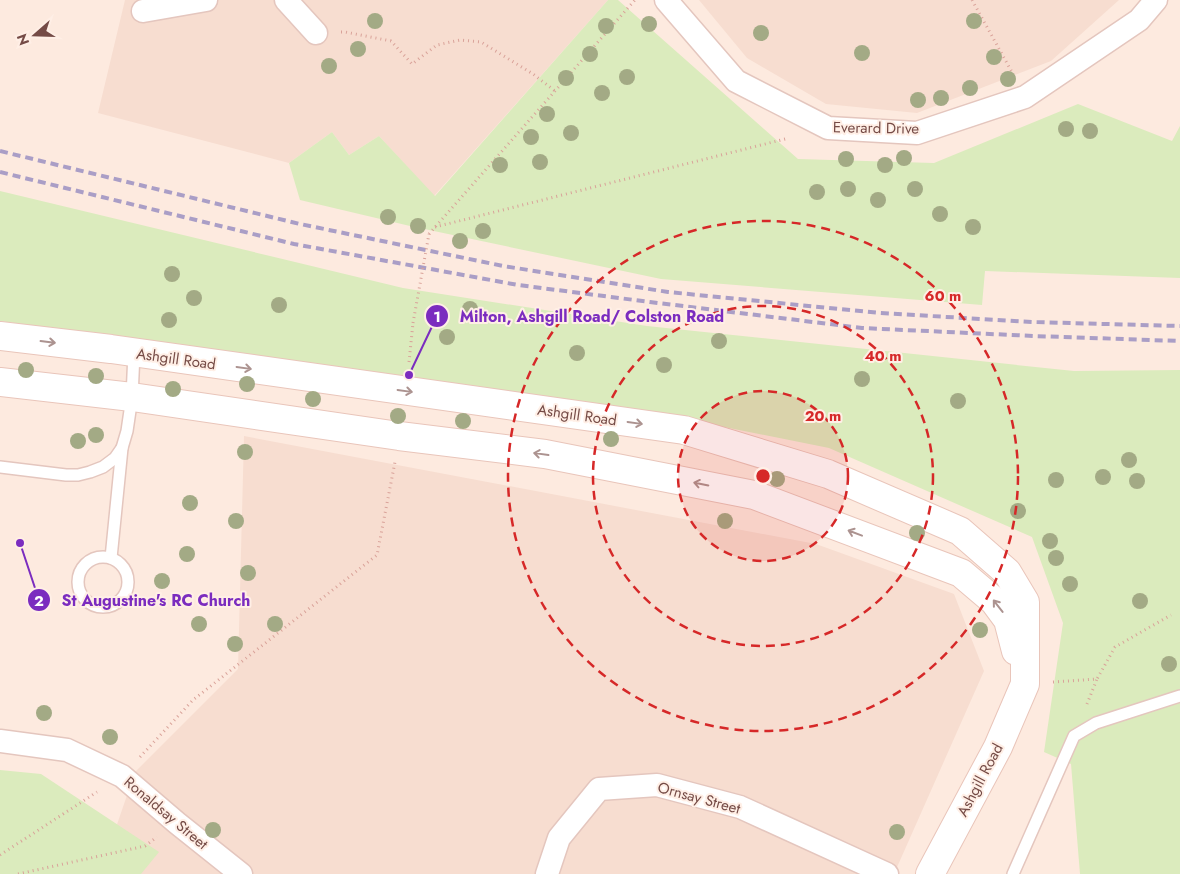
<svg xmlns="http://www.w3.org/2000/svg" width="1180" height="874" viewBox="0 0 1180 874" font-family="Jost,sans-serif">
<style>
.residential{fill:#f7ddd0}
.green{fill:#dbebbd}
.lines{fill:none;stroke-linecap:round;stroke-linejoin:round}
.lane-casing{stroke:#e4c6be;stroke-width:14}
.street-casing{stroke:#e4c6be;stroke-width:25}
.secondary-casing{stroke:#e9c5ba;stroke-width:30}
.path{stroke:#d9a299;stroke-width:3;stroke-dasharray:1 4;stroke-linecap:butt}
.lane{stroke:#fff;stroke-width:11}
.street{stroke:#fff;stroke-width:22}
.secondary{stroke:#fff;stroke-width:28}
.rail{stroke:#aa9ec6;stroke-width:4;stroke-dasharray:8 5;stroke-linecap:butt}
.path-bridge{stroke:#d9a299;stroke-width:3;stroke-dasharray:1 4;stroke-linecap:butt}
.tree{fill:#a3aa85}
.oneway{stroke:#ac9390}
.ring{fill:none;stroke:#d62828;stroke-width:2.5;stroke-dasharray:9 6}
.labels{text-anchor:middle;dominant-baseline:central;stroke-width:4;stroke-linejoin:round;paint-order:stroke}
.street-label{font-size:15px;fill:#754b46;stroke:#ffefe6}
.centre{fill:#d62828;stroke:#ffefe6;stroke-width:2.5}
.ring-label{font-size:15px;text-anchor:middle;font-weight:bold;fill:#d62828;stroke:#ffefe6;stroke-width:4;stroke-linejoin:round;paint-order:stroke}
.leader{fill:none;stroke:#7b2cbf;stroke-width:2}
.callout-dot{fill:#7b2cbf;stroke:#ffefe6;stroke-width:2}
.mark-label{font-size:15px;text-anchor:middle;font-weight:bold;fill:#fff}
.callout-label{font-size:16px;text-anchor:middle;font-weight:bold;fill:#7b2cbf;stroke:#ffefe6;stroke-width:4;stroke-linejoin:round;paint-order:stroke}
</style>
<rect width="100%" height="100%" fill="#fdeadf"/>
<g class="residential">
<path d="M125,0H608L434,196L379,136L349,155L332,132L289,163L98,113Z"/>
<path d="M699,0H1119L1051,61L917,113L826,104L747,58Z"/>
<path d="M244,436L816,544L954,594L984,671L894,874H100L135,772L238,669Z"/>
</g>
<g class="green">
<path d="M608,0H618L798,159L934,163L1078,104L1172,141L1180,126V278L985,271L982,305L661,279L410,226L300,200L289,163L332,132L349,155L379,136L435,196Z"/>
<path d="M0,191L403,288L647,326L1074,371L1180,370V874H1080L1071,764L1044,752L1063,623L1032,537L829,448L674,417L0,321Z"/>
<path d="M0,770L41,774L159,852L141,874H0Z"/>
</g>
<g class="lines">
<defs>
<g id="lane">
<path d="M0,467L66,475H78L90,472L103,467L115,458L122,448L127,431L132,397L134,353"/>
<circle cx="103" cy="582" r="25"/>
<path d="M111,558L122,448"/>
<path d="M1013,874L1074,736L1096,723L1180,696"/>
</g>
<g id="street">
<path d="M286,0L316,33"/>
<path d="M666,0L736,81L828,128L917,133L1025,97L1139,20L1156,0"/>
<path d="M143,11L206,0"/>
<path d="M0,741L67,750L122,776L177,823L241,874"/>
<path d="M547,874L559,838L599,789L657,785L740,807L887,874"/>
</g>
<g id="secondary">
<path d="M0,336L111,349L684,430L828,474L960,531L1007,572L1025,602V684L998,747L930,874"/>
<path d="M0,382L132,397L399,436L545,454L754,495L961,573L994,601L1008,620L1016,651"/>
</g>
</defs>
<use href="#lane" class="lane-casing"/>
<use href="#street" class="street-casing"/>
<use href="#secondary" class="secondary-casing"/>
<g class="path">
<path d="M972,0L1013,74"/>
<path d="M341,32H345L391,41L412,64L437,45L460,40L481,42L533,74L555,91"/>
<path d="M435,227L789,138"/>
<path d="M429,234L635,0"/>
<path d="M409,362L413,323"/>
<path d="M1053,682L1097,679L1115,647L1171,615"/>
<path d="M1087,704L1097,679"/>
<path d="M140,757L193,700L377,555L395,462"/>
<path d="M0,855L97,792"/>
<path d="M18,874L145,846L157,837"/>
</g>
<use href="#lane" class="lane"/>
<use href="#street" class="street"/>
<use href="#secondary" class="secondary"/>
<g class="rail">
<path d="M0,151L300,224L503,266L668,292L880,313L1032,322L1180,326"/>
<path d="M0,172L294,244L518,285L650,302L862,328L1034,336L1180,341"/>
</g>
<path class="path-bridge" d="M413,323L429,234"/>
</g>
<g class="tree">
<circle cx="375" cy="21" r="8"/>
<circle cx="974" cy="21" r="8"/>
<circle cx="649" cy="24" r="8"/>
<circle cx="606" cy="26" r="8"/>
<circle cx="761" cy="33" r="8"/>
<circle cx="358" cy="49" r="8"/>
<circle cx="862" cy="53" r="8"/>
<circle cx="590" cy="54" r="8"/>
<circle cx="994" cy="57" r="8"/>
<circle cx="329" cy="66" r="8"/>
<circle cx="627" cy="77" r="8"/>
<circle cx="566" cy="78" r="8"/>
<circle cx="1008" cy="79" r="8"/>
<circle cx="970" cy="88" r="8"/>
<circle cx="602" cy="93" r="8"/>
<circle cx="941" cy="98" r="8"/>
<circle cx="918" cy="100" r="8"/>
<circle cx="547" cy="114" r="8"/>
<circle cx="1066" cy="129" r="8"/>
<circle cx="1090" cy="131" r="8"/>
<circle cx="571" cy="133" r="8"/>
<circle cx="531" cy="137" r="8"/>
<circle cx="904" cy="158" r="8"/>
<circle cx="846" cy="159" r="8"/>
<circle cx="540" cy="162" r="8"/>
<circle cx="500" cy="165" r="8"/>
<circle cx="885" cy="165" r="8"/>
<circle cx="848" cy="189" r="8"/>
<circle cx="915" cy="189" r="8"/>
<circle cx="817" cy="192" r="8"/>
<circle cx="878" cy="200" r="8"/>
<circle cx="940" cy="214" r="8"/>
<circle cx="388" cy="217" r="8"/>
<circle cx="418" cy="226" r="8"/>
<circle cx="973" cy="227" r="8"/>
<circle cx="483" cy="231" r="8"/>
<circle cx="460" cy="241" r="8"/>
<circle cx="172" cy="274" r="8"/>
<circle cx="194" cy="298" r="8"/>
<circle cx="279" cy="305" r="8"/>
<circle cx="470" cy="309" r="8"/>
<circle cx="169" cy="320" r="8"/>
<circle cx="447" cy="337" r="8"/>
<circle cx="719" cy="341" r="8"/>
<circle cx="577" cy="353" r="8"/>
<circle cx="664" cy="365" r="8"/>
<circle cx="26" cy="370" r="8"/>
<circle cx="96" cy="376" r="8"/>
<circle cx="862" cy="379" r="8"/>
<circle cx="247" cy="384" r="8"/>
<circle cx="173" cy="389" r="8"/>
<circle cx="313" cy="399" r="8"/>
<circle cx="958" cy="401" r="8"/>
<circle cx="398" cy="416" r="8"/>
<circle cx="463" cy="421" r="8"/>
<circle cx="96" cy="435" r="8"/>
<circle cx="611" cy="439" r="8"/>
<circle cx="78" cy="441" r="8"/>
<circle cx="245" cy="452" r="8"/>
<circle cx="1129" cy="460" r="8"/>
<circle cx="1103" cy="477" r="8"/>
<circle cx="777" cy="479" r="8"/>
<circle cx="1056" cy="480" r="8"/>
<circle cx="1137" cy="481" r="8"/>
<circle cx="190" cy="503" r="8"/>
<circle cx="1018" cy="511" r="8"/>
<circle cx="236" cy="521" r="8"/>
<circle cx="725" cy="521" r="8"/>
<circle cx="917" cy="533" r="8"/>
<circle cx="1050" cy="541" r="8"/>
<circle cx="187" cy="554" r="8"/>
<circle cx="1056" cy="558" r="8"/>
<circle cx="248" cy="573" r="8"/>
<circle cx="162" cy="581" r="8"/>
<circle cx="1070" cy="584" r="8"/>
<circle cx="1140" cy="601" r="8"/>
<circle cx="199" cy="624" r="8"/>
<circle cx="275" cy="624" r="8"/>
<circle cx="980" cy="630" r="8"/>
<circle cx="235" cy="644" r="8"/>
<circle cx="1169" cy="664" r="8"/>
<circle cx="44" cy="713" r="8"/>
<circle cx="110" cy="737" r="8"/>
<circle cx="213" cy="830" r="8"/>
<circle cx="897" cy="832" r="8"/>
</g>
<defs><path id="oneway-shaft" d="M-6 0H5M1.5-3L5.5 0L1.5 3" fill="none" stroke-width="1.6" stroke-linecap="round" stroke-linejoin="round" transform="scale(1.25)"/></defs>
<g class="oneway">
<use href="#oneway-shaft" transform="translate(48 342) rotate(7)"/>
<use href="#oneway-shaft" transform="translate(244 368) rotate(8)"/>
<use href="#oneway-shaft" transform="translate(405 391) rotate(8)"/>
<use href="#oneway-shaft" transform="translate(635 423) rotate(8)"/>
<use href="#oneway-shaft" transform="translate(541 454) rotate(-172)"/>
<use href="#oneway-shaft" transform="translate(701 484) rotate(-169)"/>
<use href="#oneway-shaft" transform="translate(855 533) rotate(-159)"/>
<use href="#oneway-shaft" transform="translate(998 606) rotate(-128)"/>
</g>
<circle cx="763" cy="476" r="85" fill="#d62828" fill-opacity=".12"/>
<g class="ring">
<circle cx="763" cy="476" r="85"/>
<circle cx="763" cy="476" r="170"/>
<circle cx="763" cy="476" r="255"/>
</g>
<g class="labels">
<g class="street-label">
<text transform="translate(876 128) rotate(1)">Everard Drive</text>
<text transform="translate(176 359) rotate(8)">Ashgill Road</text>
<text transform="translate(577 415) rotate(8)">Ashgill Road</text>
<text transform="translate(980 780) rotate(-62)">Ashgill Road</text>
<text transform="translate(699 798) rotate(15)">Ornsay Street</text>
<text transform="translate(166 813) rotate(40)">Ronaldsay Street</text>
</g>
</g>
<circle cx="763" cy="476" r="8" class="centre"/>
<g class="ring-label">
<text x="943" y="301">60 m</text>
<text x="883" y="361">40 m</text>
<text x="823" y="421">20 m</text>
</g>
<path class="leader" d="M409 375L437 316M20 543L39 600"/>
<g class="callout-dot">
<circle cx="409" cy="375" r="5"/>
<circle cx="20" cy="543" r="5"/>
<circle cx="437" cy="316" r="12"/>
<circle cx="39" cy="600" r="12"/>
</g>
<g class="mark-label">
<text x="437" y="322">1</text>
<text x="39" y="606">2</text>
</g>
<g class="callout-label">
<text x="592" y="322">Milton, Ashgill Road/ Colston Road</text>
<text x="156" y="606">St Augustine's RC Church</text>
</g>
<g transform="translate(35 35) rotate(250)" stroke="#ffefe6" stroke-width="4" paint-order="stroke">
<path d="M0-4L9 19L0 12L-9 19Z" fill="#754b46"/>
<text y="-8" font-size="14" font-weight="bold" text-anchor="middle" fill="#754b46">N</text>
</g>
</svg>
